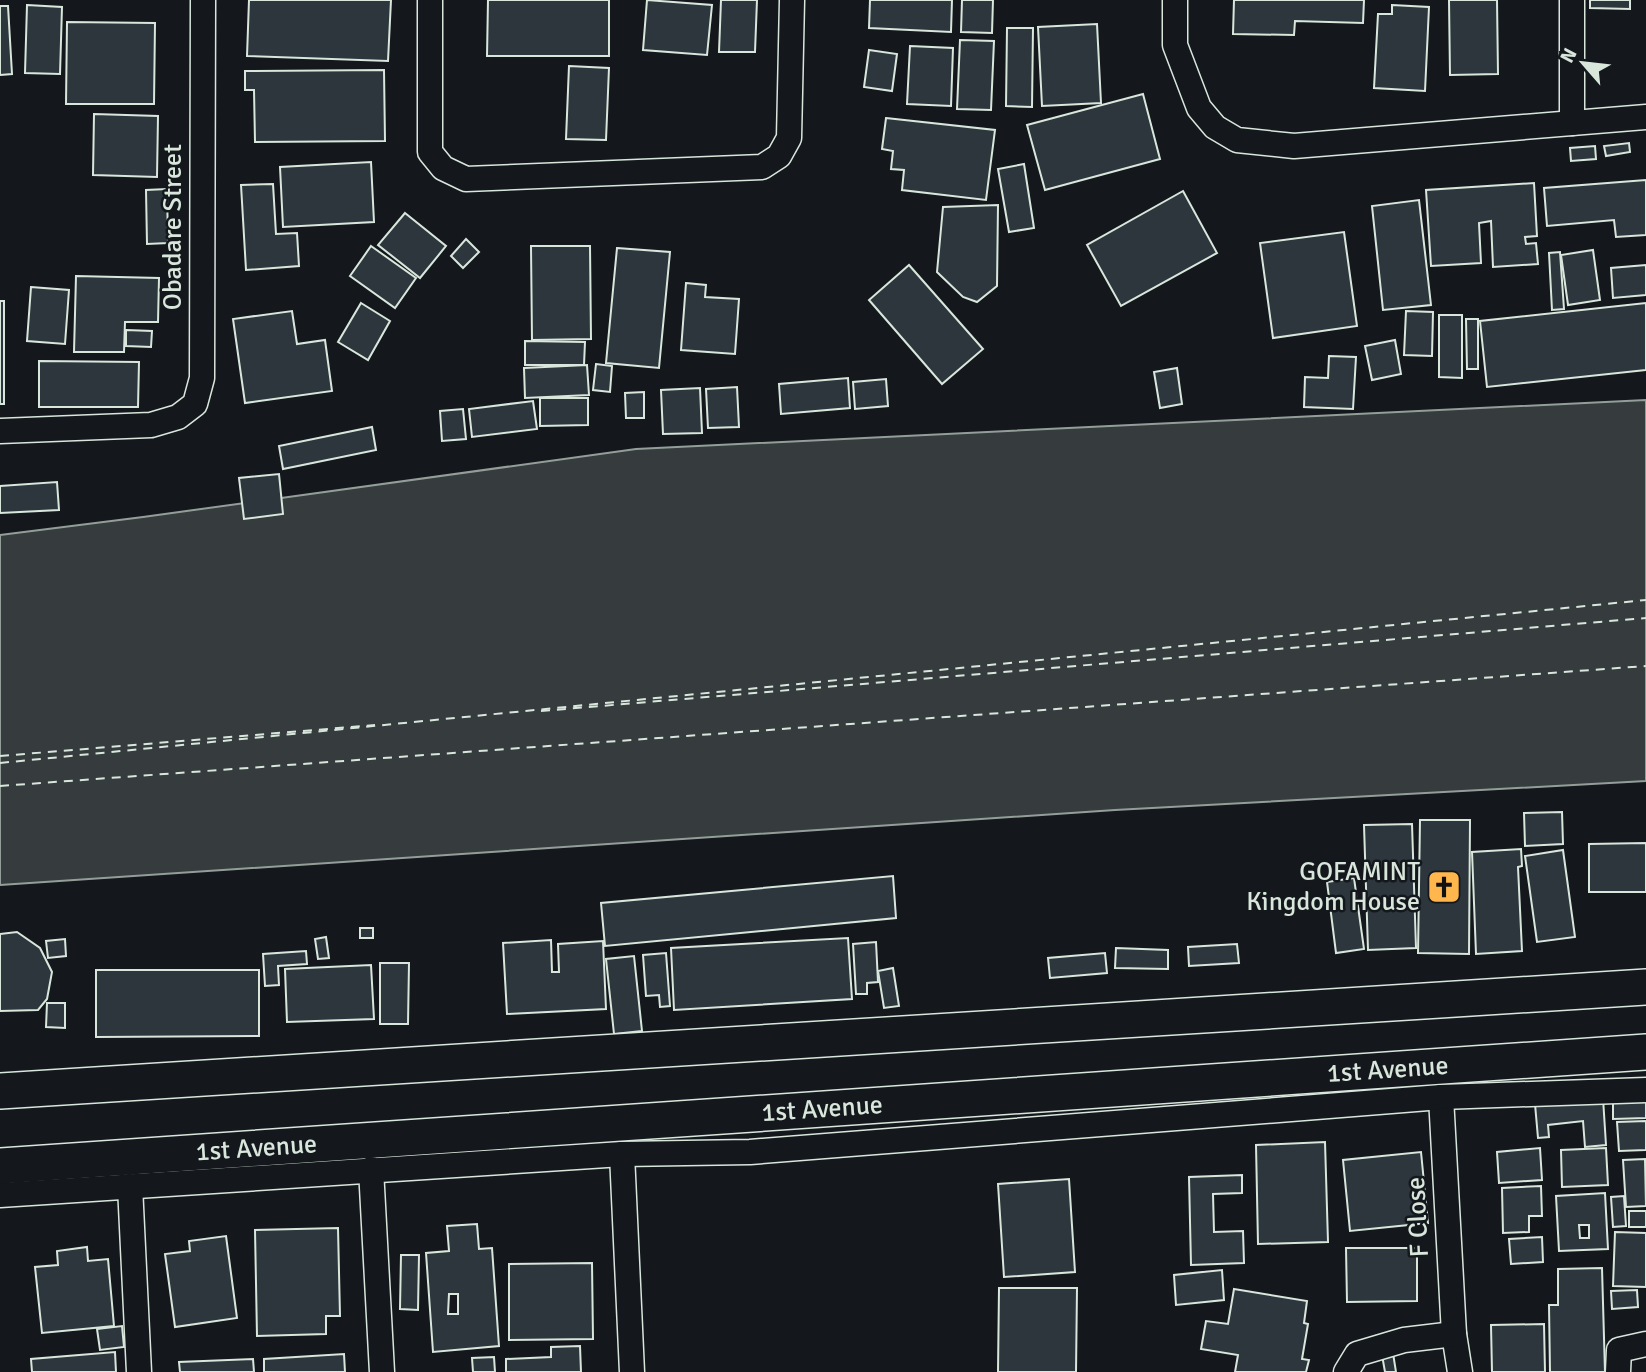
<svg xmlns="http://www.w3.org/2000/svg" width="1646" height="1372" viewBox="0 0 1646 1372" font-family="Signika,sans-serif">
<style>
.water{fill:#363b3e;stroke:#939e99;stroke-width:2}
.lines{fill:none;stroke-linecap:round;stroke-linejoin:round}
.ferry{stroke:#d8e6dc;stroke-width:2;stroke-dasharray:9 7;stroke-linecap:butt}
.building{fill:#2c363c;stroke:#d8e6dc;stroke-width:2;fill-rule:evenodd}
.minor-casing{stroke:#d8e6dc;stroke-width:27}
.secondary-casing{stroke:#d8e6dc;stroke-width:38}
.minor{stroke:#14181c;stroke-width:24}
.secondary{stroke:#14181c;stroke-width:35}
.labels{text-anchor:middle;dominant-baseline:central;stroke-width:5;stroke-linejoin:round;paint-order:stroke}
.street-label{font-size:26px;fill:#d8e6dc;stroke:#14181c}
.poi-label{font-size:26px;fill:#d8e6dc;stroke:#14181c;text-anchor:end}
</style>
<rect width="100%" height="100%" fill="#14181c"/>
<path class="water" d="M1646,400V781L1115,810L0,885V535L143,517L636,449Z"/>
<g class="lines">
<g class="ferry">
<path d="M541,711L1646,618"/>
<path d="M0,756L375,725"/>
<path d="M0,763L1646,600"/>
<path d="M0,786L1646,666"/>
</g>
</g>
<g class="building">
<path d="M249,0H391L388,61L247,56Z"/>
<path d="M488,0H609V56H487Z"/>
<path d="M647,0L712,5L707,55L643,50Z"/>
<path d="M721,0H757L755,52H719Z"/>
<path d="M870,0H952L951,32L869,28Z"/>
<path d="M962,0H993L992,33L961,32Z"/>
<path d="M1234,0H1364L1363,23L1295,21L1294,35L1233,34Z"/>
<path d="M1449,0H1497L1498,74L1450,75Z"/>
<path d="M1590,0H1630V9L1590,8Z"/>
<path d="M27,5L62,7L60,74L25,73Z"/>
<path d="M1392,5L1429,7L1425,91L1374,88L1378,14H1392Z"/>
<path d="M0,6H8L12,74L0,75Z"/>
<path d="M67,22L155,23L154,104H66Z"/>
<path d="M1097,24L1101,103L1042,106L1038,27Z"/>
<path d="M1007,28H1033L1032,107L1006,106Z"/>
<path d="M960,40L994,41L991,110L957,109Z"/>
<path d="M910,46L953,48L951,106L907,104Z"/>
<path d="M869,50L897,54L892,91L864,87Z"/>
<path d="M569,66L609,68L606,140L566,139Z"/>
<path d="M384,70L385,141L255,142L254,90H245V71Z"/>
<path d="M1143,94L1160,159L1045,190L1027,125Z"/>
<path d="M94,114L158,116L157,177L93,175Z"/>
<path d="M886,118L995,130L986,200L902,190L904,170L891,169L893,151L882,149Z"/>
<path d="M1629,143L1630,152L1606,156L1604,146Z"/>
<path d="M1595,146L1596,159L1571,161L1570,148Z"/>
<path d="M371,162L374,222L283,227L280,167Z"/>
<path d="M1024,164L1034,228L1009,232L998,169Z"/>
<path d="M1646,180V235L1616,237L1614,220L1547,226L1544,188Z"/>
<path d="M1534,183L1537,236L1525,237L1526,244L1536,243L1538,264L1493,267L1491,221L1479,223L1481,263L1431,266L1426,190Z"/>
<path d="M273,184L276,234L297,233L299,266L246,270L241,185Z"/>
<path d="M167,189L168,243L147,244L146,190Z"/>
<path d="M1183,191L1217,253L1121,306L1087,245Z"/>
<path d="M1419,200L1431,305L1383,310L1372,206Z"/>
<path d="M998,205L997,286L977,302L963,297L937,272L943,207Z"/>
<path d="M405,213L446,246L420,278L378,245Z"/>
<path d="M1344,232L1357,326L1273,338L1260,243Z"/>
<path d="M466,239L479,252L463,268L451,256Z"/>
<path d="M371,246L416,278L395,308L350,276Z"/>
<path d="M531,246H590L591,339L532,340Z"/>
<path d="M617,248L670,252L659,368L606,363Z"/>
<path d="M1593,250L1600,300L1568,305L1561,255Z"/>
<path d="M1560,252L1564,309L1552,310L1549,253Z"/>
<path d="M909,265L983,349L942,384L869,300Z"/>
<path d="M1646,265V295L1613,298L1611,268Z"/>
<path d="M76,276L159,278L158,322H125L124,352H74Z"/>
<path d="M686,283L706,285L705,297L739,299L735,354L681,350Z"/>
<path d="M31,287L69,290L65,344L27,341Z"/>
<rect x="0" y="301" width="4" height="103"/>
<path d="M361,303L390,321L368,360L338,342Z"/>
<path d="M1646,303V370L1487,387L1480,321Z"/>
<path d="M292,311L297,344L325,340L332,391L245,403L233,319Z"/>
<path d="M1406,311L1433,312L1432,356L1404,355Z"/>
<path d="M1439,315H1462V378L1439,377Z"/>
<path d="M1466,319H1478V369H1467Z"/>
<path d="M126,330L152,331L151,347L126,346Z"/>
<path d="M1395,340L1401,374L1372,380L1365,346Z"/>
<path d="M525,341L585,342L584,365H525Z"/>
<path d="M1329,356L1356,357L1353,409L1304,407L1305,377L1328,378Z"/>
<path d="M39,361L139,362L138,407H39Z"/>
<path d="M596,364L612,366L610,392L593,390Z"/>
<path d="M587,365L589,395L525,398L524,368Z"/>
<path d="M1177,368L1182,404L1160,408L1154,372Z"/>
<path d="M848,378L850,408L781,414L779,384Z"/>
<path d="M886,379L888,406L855,409L853,382Z"/>
<path d="M737,387L739,427L708,428L706,389Z"/>
<path d="M700,388L702,433L663,434L661,390Z"/>
<path d="M644,392V418H626L625,393Z"/>
<path d="M540,398H588V425L540,426Z"/>
<path d="M533,401L537,429L472,437L469,409Z"/>
<path d="M463,409L466,439L442,441L440,411Z"/>
<path d="M372,427L376,450L283,469L279,446Z"/>
<path d="M279,474L283,514L244,519L239,478Z"/>
<path d="M57,482L59,510L0,513V486Z"/>
<path d="M1562,812L1563,844L1525,846L1524,813Z"/>
<path d="M1420,820H1470L1469,954L1418,953Z"/>
<path d="M1412,824L1416,948L1368,950L1364,825Z"/>
<path d="M1646,843V892H1589V844Z"/>
<path d="M1521,849L1522,866L1518,867L1522,951L1476,954L1472,852Z"/>
<path d="M1563,850L1575,937L1537,942L1525,856Z"/>
<path d="M893,876L896,918L605,946L601,903Z"/>
<path d="M1354,878L1364,949L1336,953L1327,882Z"/>
<rect x="360" y="928" width="13" height="10"/>
<path d="M17,932L40,948L52,972L47,999L38,1010L0,1011V934Z"/>
<path d="M326,937L329,958L318,959L315,939Z"/>
<path d="M848,938L852,999L674,1010L671,948Z"/>
<path d="M65,939L66,956L48,958L46,941Z"/>
<path d="M551,940L552,972H559L558,944L603,941L606,1009L507,1014L503,943Z"/>
<path d="M876,942L878,982L867,983V994H856L853,944Z"/>
<path d="M1237,944L1239,963L1189,966L1188,947Z"/>
<path d="M1116,948L1168,950V969L1115,968Z"/>
<path d="M306,951L307,964L278,966L279,985L265,986L263,954Z"/>
<path d="M666,953L670,1006L660,1007L659,995L646,996L643,955Z"/>
<path d="M1105,953L1107,973L1050,978L1048,958Z"/>
<path d="M634,956L642,1031L614,1034L606,959Z"/>
<path d="M380,963H409L408,1024H380Z"/>
<path d="M371,965L374,1019L287,1022L285,969Z"/>
<path d="M893,968L899,1006L884,1008L878,971Z"/>
<path d="M96,970H259V1036L96,1037Z"/>
<path d="M47,1003H65V1028L46,1027Z"/>
<path d="M1646,1097V1118L1613,1119V1098Z"/>
<path d="M1603,1098L1606,1145L1585,1147L1583,1121L1548,1125L1549,1137L1538,1138L1535,1104Z"/>
<path d="M1646,1121V1150L1619,1151L1617,1122Z"/>
<path d="M1325,1142L1328,1242L1258,1244L1256,1145Z"/>
<path d="M1540,1148L1542,1180L1499,1183L1497,1152Z"/>
<path d="M1606,1148L1608,1185L1562,1187L1561,1150Z"/>
<path d="M1421,1152L1428,1223L1350,1231L1343,1160Z"/>
<path d="M1645,1159L1646,1206L1626,1207L1623,1160Z"/>
<path d="M1242,1175V1193L1213,1194L1214,1232L1243,1231L1244,1263L1191,1265L1189,1177Z"/>
<path d="M1069,1179L1075,1272L1004,1277L998,1184Z"/>
<path d="M1541,1186L1542,1216H1529V1232L1503,1233L1502,1188Z"/>
<path d="M1605,1193L1608,1249L1559,1251L1556,1196ZM1579,1225H1589V1238H1580Z"/>
<path d="M1624,1196L1626,1226L1613,1227L1611,1197Z"/>
<rect x="1629" y="1211" width="17" height="16"/>
<path d="M477,1224L479,1249L492,1248L499,1346L433,1352L426,1253L449,1251L447,1226ZM449,1294H458V1314H448Z"/>
<path d="M338,1228L340,1316H326V1334L257,1336L255,1230Z"/>
<path d="M1615,1232L1646,1233V1287L1613,1286Z"/>
<path d="M226,1236L237,1318L175,1327L165,1254L190,1251L189,1241Z"/>
<path d="M1542,1237L1543,1262L1511,1264L1509,1239Z"/>
<path d="M87,1247L88,1261L108,1259L114,1326L42,1333L35,1267L58,1265L57,1251Z"/>
<path d="M1346,1248H1417V1301L1347,1302Z"/>
<path d="M401,1255H419L418,1310L400,1309Z"/>
<path d="M592,1263L593,1339L509,1340V1264Z"/>
<path d="M1602,1268L1605,1372H1550L1549,1305H1558V1269Z"/>
<path d="M1222,1270L1224,1300L1176,1305L1174,1275Z"/>
<path d="M999,1288H1077L1076,1372H998Z"/>
<path d="M1234,1289L1307,1301L1304,1323L1308,1324L1302,1359L1309,1360L1306,1372H1235L1238,1355L1201,1349L1206,1321L1228,1324Z"/>
<path d="M1637,1290L1638,1307L1612,1309L1611,1291Z"/>
<path d="M1544,1324L1545,1372H1492L1491,1325Z"/>
<path d="M122,1326L124,1347L100,1350L97,1329Z"/>
<path d="M580,1346L581,1372H506V1359L551,1357V1347Z"/>
<path d="M115,1352L116,1372H32L31,1359Z"/>
<path d="M1393,1353L1396,1372H1385L1382,1355Z"/>
<path d="M344,1354L345,1372H264V1359Z"/>
<path d="M494,1357L495,1372H473L472,1358Z"/>
<path d="M253,1359L254,1372H180L179,1362Z"/>
</g>
<g class="lines">
<defs>
<g id="minor">
<path d="M430,0V152L443,168L466,179L762,167L779,156L789,138L792,0"/>
<path d="M1175,0V45L1199,108L1215,127L1237,140L1294,146L1646,117"/>
<path d="M1572,0V123"/>
<path d="M0,431L151,425L178,417L195,404L202,378L203,0"/>
<path d="M1441,1097L1454,1334L1460,1372"/>
<path d="M622,1154L632,1372"/>
<path d="M371,1169L382,1372"/>
<path d="M130,1186L139,1372"/>
<path d="M0,1195L622,1154L750,1152L1441,1097L1646,1090"/>
<path d="M1346,1372L1357,1354L1404,1340L1454,1334"/>
<path d="M1618,1372L1619,1350L1646,1344"/>
</g>
<g id="secondary">
<path d="M0,1091L1646,987"/>
<path id="s1" d="M0,1166L1646,1052"/>
</g>
</defs>
<use href="#minor" class="minor-casing"/>
<use href="#secondary" class="secondary-casing"/>
<use href="#minor" class="minor"/>
<use href="#secondary" class="secondary"/>
</g>
<defs>
<symbol id="church-square" viewBox="-11 -11 22 22"><rect x="-9" y="-9" width="18" height="18" rx="4" fill="#ffb74d" stroke="#14181c"/><path d="M-1.2-6h2.4v3.5h3.3v2.4h-3.3V6h-2.4V-.1h-3.3v-2.4h3.3Z" fill="#111"/></symbol>
</defs>
<g fill-rule="evenodd">
<use href="#church-square" x="1425" y="868" width="38" height="38"/>
</g>
<g class="labels">
<g class="street-label">
<text transform="translate(173 227) rotate(-90)">Obadare Street</text>
<text stroke="none"><textPath href="#s1" startOffset="1391">1st Avenue</textPath></text>
<text stroke="none"><textPath href="#s1" startOffset="824">1st Avenue</textPath></text>
<text stroke="none"><textPath href="#s1" startOffset="257">1st Avenue</textPath></text>
<text transform="translate(1418 1217) rotate(-93)">F Close</text>
</g>
<g class="poi-label">
<text x="1420" y="872">GOFAMINT<tspan x="1420" dy="30">Kingdom House</tspan></text>
</g>
</g>
<g transform="translate(1583 63) rotate(298)" stroke="#14181c" stroke-width="5" paint-order="stroke">
<path d="M0-5L12 26L0 18L-12 26Z" fill="#d8e6dc"/>
<text y="-10" font-size="19" font-weight="bold" text-anchor="middle" fill="#d8e6dc">N</text>
</g>
</svg>
